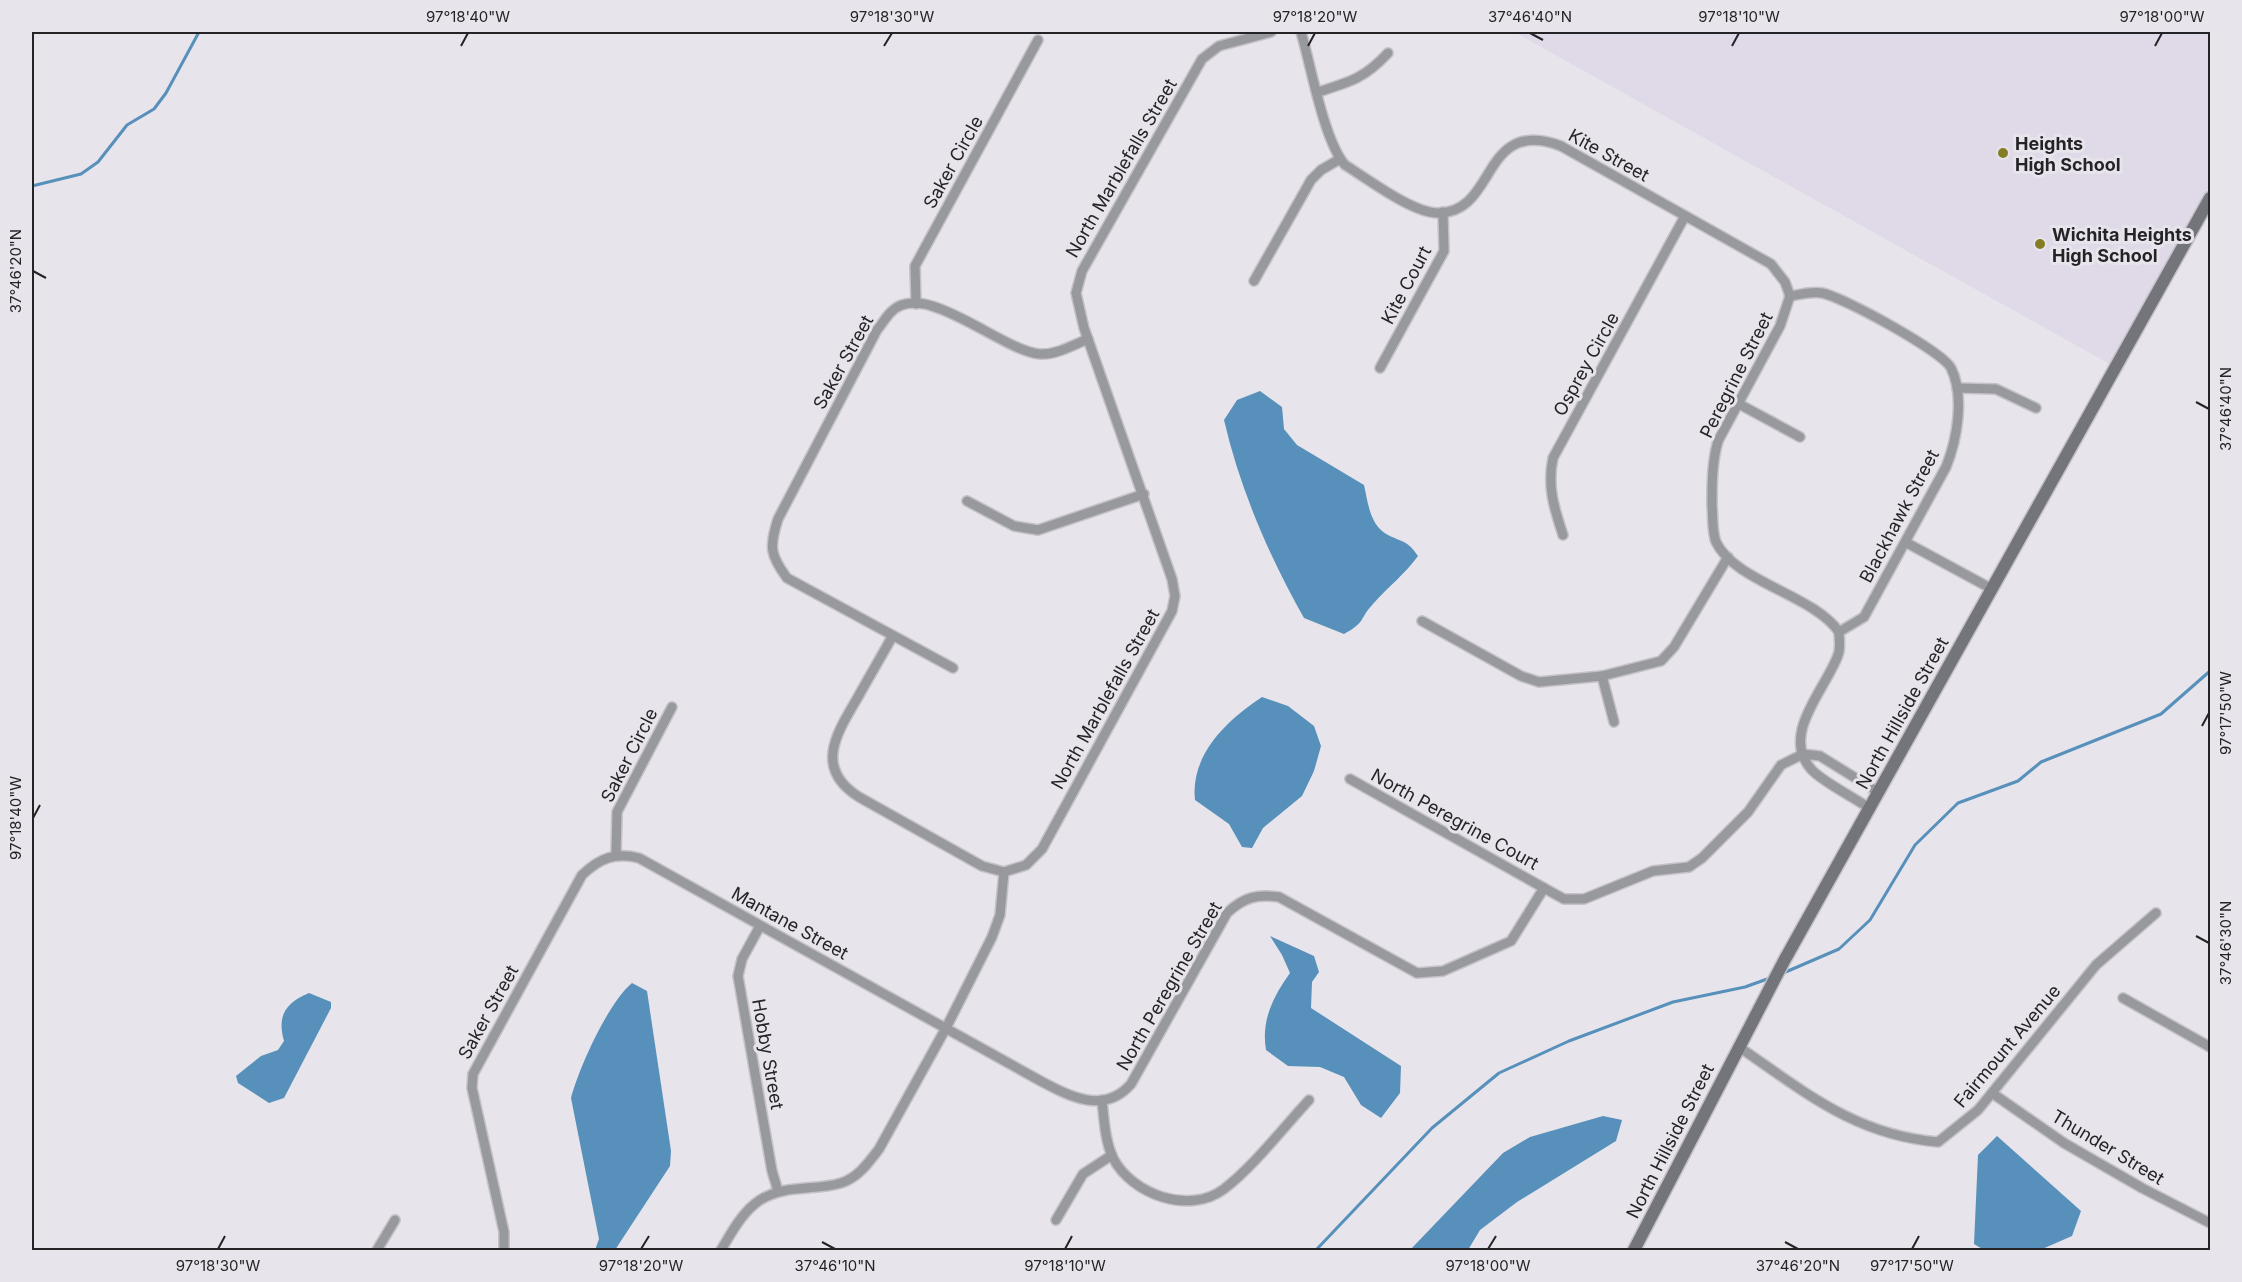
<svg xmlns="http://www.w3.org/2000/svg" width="2242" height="1282" viewBox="0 0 2242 1282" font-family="Inter,sans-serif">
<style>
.built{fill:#dfd9e8}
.water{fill:#5790ba}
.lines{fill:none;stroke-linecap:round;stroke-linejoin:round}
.stream{stroke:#5790ba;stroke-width:3}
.minor-casing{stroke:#c4c1c8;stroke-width:12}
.secondary-casing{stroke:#c4c1c8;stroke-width:15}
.minor{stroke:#98999d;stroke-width:9}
.secondary{stroke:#74757a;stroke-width:12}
.ticks{fill:none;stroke:#242326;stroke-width:2}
.poi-dot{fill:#847d24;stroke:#e7e4eb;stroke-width:2}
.labels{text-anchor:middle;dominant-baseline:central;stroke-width:6;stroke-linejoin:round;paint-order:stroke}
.poi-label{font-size:18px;font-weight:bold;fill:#242326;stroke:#e7e4eb;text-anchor:start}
.street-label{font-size:18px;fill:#242326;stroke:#e7e4eb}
.neatline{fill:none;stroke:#242326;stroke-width:2}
.ticks-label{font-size:15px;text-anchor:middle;fill:#242326}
</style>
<rect width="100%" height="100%" fill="#e7e4eb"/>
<path class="built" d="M1514,32H2210V197L2117,368Z"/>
<g class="water">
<path d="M1260,391L1282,407L1284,429L1297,445L1364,485C1368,503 1370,526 1388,535C1404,543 1407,540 1418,556C1405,574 1388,587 1373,604C1359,619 1366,622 1344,634L1304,618C1269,556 1240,489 1224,420L1237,400Z"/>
<path d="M1262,697L1288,706L1314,726L1321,746L1314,771L1302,796L1263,828L1252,848L1242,847L1229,824L1195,800C1190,755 1227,720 1262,697Z"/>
<path d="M1270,936L1314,956L1319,972L1312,982L1311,1008L1401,1066L1400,1093L1381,1118L1361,1105L1344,1077L1320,1067L1288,1066L1266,1050C1261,1020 1273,997 1290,973L1282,955Z"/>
<path d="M632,983L647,991L671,1151L670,1166L615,1250H595L599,1239L571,1098C579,1068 608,1003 632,983Z"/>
<path d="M309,993L331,1002V1008L284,1098L269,1103L238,1083L236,1076L261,1056L278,1050L284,1041C277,1016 285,1003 309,993Z"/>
<path d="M1603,1116L1622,1120L1616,1141L1517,1202L1480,1230L1468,1250H1410L1503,1153L1530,1137Z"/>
<path d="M1997,1136L2081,1211L2072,1236L2040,1250H1984L1974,1244L1978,1155Z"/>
</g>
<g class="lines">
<g class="stream">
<path d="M32,186L81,174L98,162L127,125L154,109L166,93L199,32"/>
<path d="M1781,974L1839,949L1870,920L1915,845L1958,803L2018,781L2041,762L2161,714L2210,671"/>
<path d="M1316,1250L1432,1128L1499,1073L1569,1041L1673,1002L1745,987L1770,978"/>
</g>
<defs>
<g id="minor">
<path d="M1301,32C1311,66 1324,141 1345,165C1368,179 1412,213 1438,213C1498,213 1480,116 1561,146L1771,264L1785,282L1790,296"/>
<path d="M1318,92C1350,82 1365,78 1388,53"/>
<path d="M1254,281L1311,180L1321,170L1340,159"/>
<path d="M1790,296L1780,326L1718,441C1712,462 1712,484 1712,505C1713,517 1712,532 1716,542C1735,582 1814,595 1839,632C1839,639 1841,648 1838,655C1826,689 1780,734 1811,769C1821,781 1855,798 1869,808"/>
<path d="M1790,296C1800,295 1811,291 1822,293C1843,297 1942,351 1951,368C1965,396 1957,440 1946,467L1864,617L1839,632"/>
<path d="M916,304L915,266L1038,40"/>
<path d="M1380,368L1444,251L1443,212"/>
<path d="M1957,388L1996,389L2036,408"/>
<path d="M1739,404L1800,437"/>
<path d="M967,501L1014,526L1038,530L1144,494"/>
<path d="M1563,535C1554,508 1547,486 1553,458L1685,216"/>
<path d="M1907,543L1992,589"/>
<path d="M1422,621L1521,676L1539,682L1602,676L1661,661L1674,647L1728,557"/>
<path d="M892,637C881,657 869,677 858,697C837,733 813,768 859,797L982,866L1004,872"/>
<path d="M953,668L787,578C770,555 769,547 778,519L877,330C882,324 886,317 891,312C924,278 1001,351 1040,354C1056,355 1073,345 1088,339"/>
<path d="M1602,676L1614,722"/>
<path d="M1803,754L1820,756L1878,792"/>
<path d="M1350,779L1544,888"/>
<path d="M616,855L617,812L672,707"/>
<path d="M760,926L742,959L738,976L772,1171L778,1191"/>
<path d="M2123,998L2210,1047"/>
<path d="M1739,1047C1805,1092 1855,1135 1938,1142L1978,1110L2096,965L2156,913"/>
<path d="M1992,1093L2064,1143L2142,1188L2210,1223"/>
<path d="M1102,1100C1104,1119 1105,1141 1113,1158C1132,1195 1190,1215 1224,1189C1254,1166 1283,1128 1309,1100"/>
<path d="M1056,1220L1083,1174L1112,1155"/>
<path d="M377,1250L395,1220"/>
<path d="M504,1250V1232L472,1088L473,1074L582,875C600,858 615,852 639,858L1037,1079C1067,1095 1103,1116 1131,1084L1227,913C1244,897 1257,894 1279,897L1417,973L1443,971L1511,941L1544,888L1564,899H1584L1653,871L1689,867L1702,858L1748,812L1781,765L1803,754"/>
<path d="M721,1250C732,1232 742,1212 760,1200C785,1184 815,1191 841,1183C858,1178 869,1162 879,1149L946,1028L992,937L1000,915L1004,872L1026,865L1042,849L1172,611L1175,596L1172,579L1084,328L1076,293L1082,271L1202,59L1219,46L1271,32"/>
</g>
<path id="secondary" d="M1634,1250L1784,961L2210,198"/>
</defs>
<use href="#minor" class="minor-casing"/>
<use href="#secondary" class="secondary-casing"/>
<use href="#minor" class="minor"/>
<use href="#secondary" class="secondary"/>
</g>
<path class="ticks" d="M1530,33L1543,40M461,46L468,33M884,46L892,33M1308,46L1315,33M1732,46L1739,33M2155,46L2162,33M33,271L46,278M2196,402L2209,409M2202,726L2209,713M33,818L40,805M2196,936L2209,943M822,1242L835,1249M1785,1242L1798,1249M218,1249L225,1236M641,1249L649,1236M1065,1249L1072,1236M1488,1249L1496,1236M1912,1249L1919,1236"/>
<g class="poi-dot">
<circle cx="2003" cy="153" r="6"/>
<circle cx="2040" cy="244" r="6"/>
</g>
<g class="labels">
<g class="poi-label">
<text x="2015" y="143">Heights<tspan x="2015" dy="21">High School</tspan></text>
<text x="2052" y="234">Wichita Heights<tspan x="2052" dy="21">High School</tspan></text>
</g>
<g class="street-label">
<text transform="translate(1609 155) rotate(29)">Kite Street</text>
<text transform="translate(953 162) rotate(-61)">Saker Circle</text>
<text transform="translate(1121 168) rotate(-60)">North Marblefalls Street</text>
<text transform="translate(1406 285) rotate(-62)">Kite Court</text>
<text transform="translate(843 362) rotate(-61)">Saker Street</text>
<text transform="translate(1586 364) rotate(-61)">Osprey Circle</text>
<text transform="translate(1736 375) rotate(-63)">Peregrine Street</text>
<text transform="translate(1899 516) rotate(-62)">Blackhawk Street</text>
<text transform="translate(1105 699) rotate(-61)">North Marblefalls Street</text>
<text transform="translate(1902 713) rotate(-61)">North Hillside Street</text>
<text transform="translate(629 755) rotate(-63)">Saker Circle</text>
<text transform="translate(1455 819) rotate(29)">North Peregrine Court</text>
<text transform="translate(790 923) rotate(29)">Mantane Street</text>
<text transform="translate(1169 986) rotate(-60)">North Peregrine Street</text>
<text transform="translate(488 1012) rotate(-61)">Saker Street</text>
<text transform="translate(2007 1046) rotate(-50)">Fairmount Avenue</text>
<text transform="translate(768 1054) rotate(80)">Hobby Street</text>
<text transform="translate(1670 1141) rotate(-63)">North Hillside Street</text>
<text transform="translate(2108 1147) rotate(31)">Thunder Street</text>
</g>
</g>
<rect width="2242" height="1282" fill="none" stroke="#e7e4eb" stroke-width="66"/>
<rect x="33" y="33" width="2176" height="1216" class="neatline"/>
<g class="ticks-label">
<text x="468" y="22">97°18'40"W</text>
<text x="892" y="22">97°18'30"W</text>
<text x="1315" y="22">97°18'20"W</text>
<text x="1530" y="22">37°46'40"N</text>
<text x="1739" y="22">97°18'10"W</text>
<text x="2162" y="22">97°18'00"W</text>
<text transform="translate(16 271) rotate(-90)" y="5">37°46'20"N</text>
<text transform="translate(2226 409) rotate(-90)" y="5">37°46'40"N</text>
<text transform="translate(2226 713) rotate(-90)" y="5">97°17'50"W</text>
<text transform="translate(16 818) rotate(-90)" y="5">97°18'40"W</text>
<text transform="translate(2226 943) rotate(-90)" y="5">37°46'30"N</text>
<text x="218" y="1271">97°18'30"W</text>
<text x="641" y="1271">97°18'20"W</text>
<text x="835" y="1271">37°46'10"N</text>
<text x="1065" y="1271">97°18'10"W</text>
<text x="1488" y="1271">97°18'00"W</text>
<text x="1798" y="1271">37°46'20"N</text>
<text x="1912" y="1271">97°17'50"W</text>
</g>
</svg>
